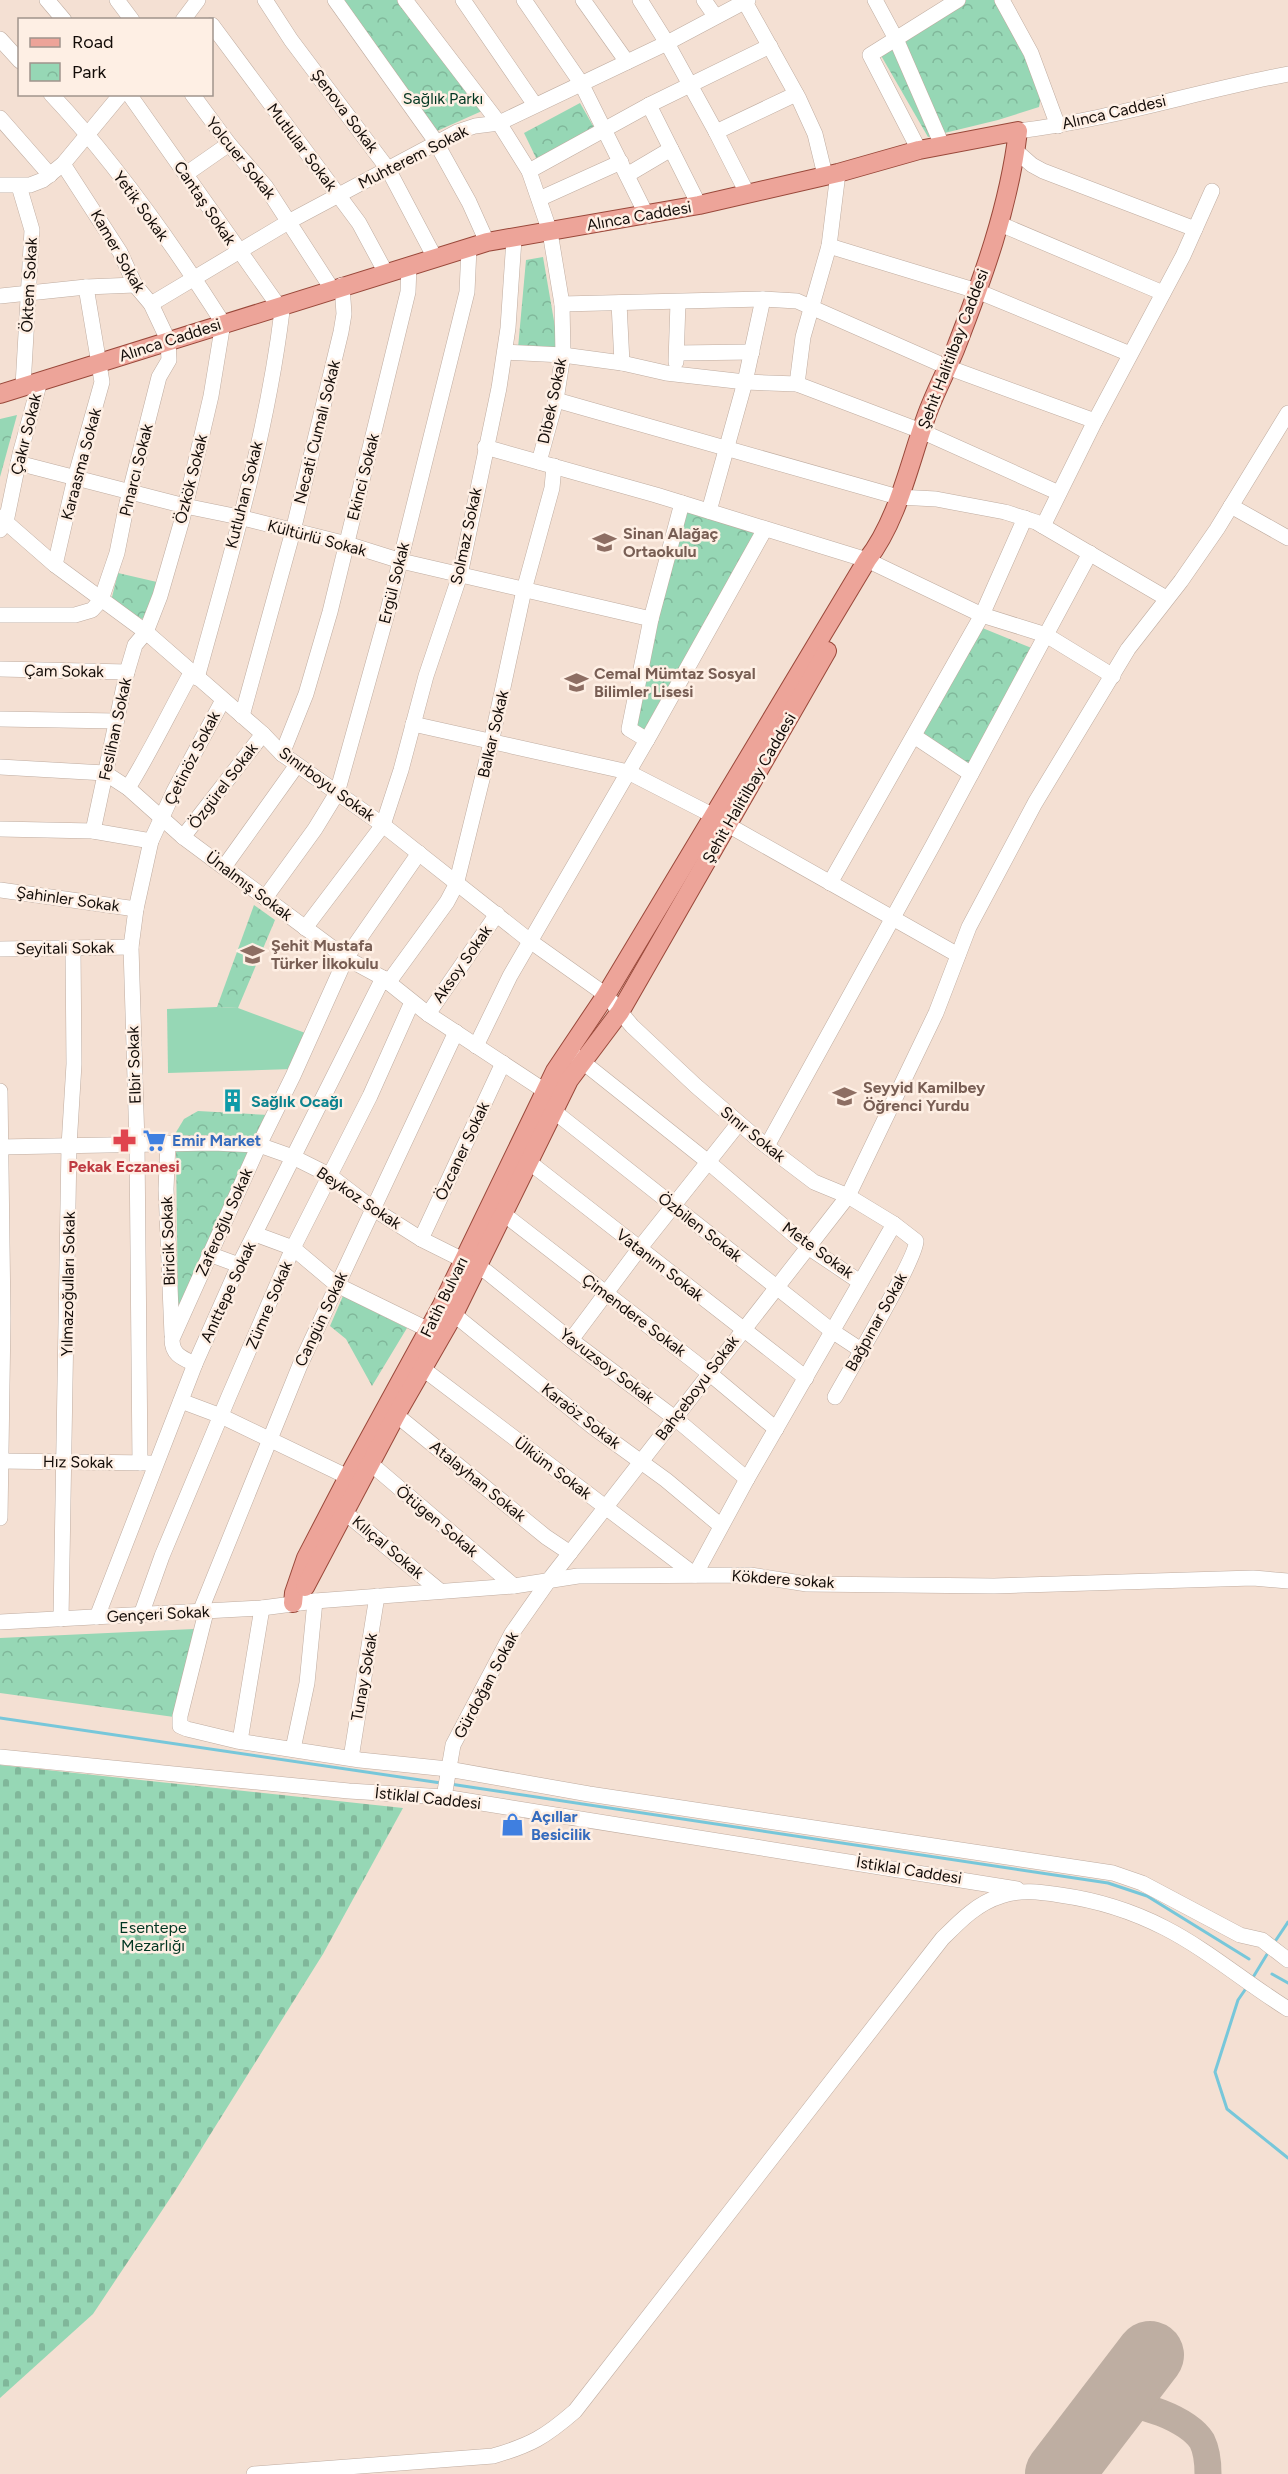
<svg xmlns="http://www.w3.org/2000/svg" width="1288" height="2474" viewBox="0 0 1288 2474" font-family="Figtree,sans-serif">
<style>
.grass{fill:#96d7b5}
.cemetery{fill:url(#cemetery-stones)}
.park{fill:url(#park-crowns)}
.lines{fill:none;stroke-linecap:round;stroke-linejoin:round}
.stream{stroke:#77c7da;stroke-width:3}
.taxiway{stroke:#beaea2;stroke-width:27}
.runway{stroke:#beaea2;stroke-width:68}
.minor-casing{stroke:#bfaca0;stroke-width:16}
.major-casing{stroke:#99483a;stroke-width:20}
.minor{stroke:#fff;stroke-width:15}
.major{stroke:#eda499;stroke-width:18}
.labels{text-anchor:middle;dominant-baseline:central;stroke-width:5;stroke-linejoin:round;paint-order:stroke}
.park-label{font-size:16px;fill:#003621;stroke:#feefe4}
.street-label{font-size:16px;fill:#130c08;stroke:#feefe4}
.education-label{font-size:16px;font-weight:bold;fill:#785e54;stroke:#feefe4;text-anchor:start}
.culture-label{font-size:16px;font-weight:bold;fill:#0d838f;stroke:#feefe4;text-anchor:start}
.shop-label{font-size:16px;font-weight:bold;fill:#366cbe;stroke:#feefe4;text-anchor:start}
.health-label{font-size:16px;font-weight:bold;fill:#be3a42;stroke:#feefe4}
</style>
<defs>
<pattern id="cemetery-stones" width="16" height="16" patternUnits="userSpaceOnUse" patternTransform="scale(1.5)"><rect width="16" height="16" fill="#96d7b5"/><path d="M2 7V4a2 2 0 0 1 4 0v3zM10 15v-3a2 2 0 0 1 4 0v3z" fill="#80b79a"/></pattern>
<pattern id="park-crowns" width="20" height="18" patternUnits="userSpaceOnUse" patternTransform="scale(1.5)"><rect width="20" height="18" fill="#96d7b5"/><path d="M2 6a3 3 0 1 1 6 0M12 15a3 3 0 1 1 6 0" fill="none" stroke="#80b79a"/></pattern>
</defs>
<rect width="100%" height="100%" fill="#f4e0d3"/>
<path class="grass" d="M217,1007L238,1008L308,1034L293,1069L168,1073L167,1009Z"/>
<path class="cemetery" d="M0,1765L403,1808L323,1954L175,2191L93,2314L0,2398Z"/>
<g class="park">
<path d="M343,0H401L482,111L437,131Z"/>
<path d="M966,0H996L1043,86L1039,107L998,120L928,137L879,52Z"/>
<path d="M580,103L596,131L538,162L524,133Z"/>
<path d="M543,257L559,350L518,348L526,260Z"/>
<path d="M17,415L0,477V419Z"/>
<path d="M683,511L756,532L640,737L628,730Z"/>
<path d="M118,573L157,582L148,615L142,619L111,601Z"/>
<path d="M980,627L1034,649L968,769L918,736Z"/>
<path d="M254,905L275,920L238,1008L217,1007Z"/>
<path d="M198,1111L269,1115L255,1145L172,1139L184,1119Z"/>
<path d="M176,1149H250L178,1310Z"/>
<path d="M343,1296L407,1328L372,1386L346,1339L330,1326Z"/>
<path d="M194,1629L174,1717L0,1693V1638Z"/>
</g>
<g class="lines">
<g class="stream">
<path d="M0,1718L441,1783"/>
<path d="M450,1784L1108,1883L1147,1896L1249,1959"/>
<path d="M1274,1943L1288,1922"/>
<path d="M1272,1974L1288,1983"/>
<path d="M1252,1979L1269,1951"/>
<path d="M1247,1987L1238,2000L1215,2072L1227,2109L1288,2158"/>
</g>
<path class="taxiway" d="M1112,2405C1137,2400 1188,2419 1202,2441C1207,2451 1208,2463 1208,2474"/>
<path class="runway" d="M1059,2474L1150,2355"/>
<defs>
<g id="minor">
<path d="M47,0L64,20"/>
<path d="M117,0L132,20"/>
<path d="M265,0L291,40L388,169L435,258"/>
<path d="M335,0L434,139L469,202L487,242"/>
<path d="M405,0L499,123L529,171L550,232L562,304L563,355L556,400L539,462"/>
<path d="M463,0L535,105"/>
<path d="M524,0L581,83L647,216"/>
<path d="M583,0L627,62"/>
<path d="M640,0L667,43L716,132"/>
<path d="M704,0L715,16"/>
<path d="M875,0L896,39L942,145"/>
<path d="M1002,0L1031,53L1058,126"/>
<path d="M745,2L799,99L815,134L825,175"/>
<path d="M183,20L198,0"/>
<path d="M212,25L359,223L386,273"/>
<path d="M0,39L20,61"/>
<path d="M51,94C116,163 172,243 223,323L211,396L182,520L160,596L146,632L135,645L127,672L93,831"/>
<path d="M129,94L282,311C267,435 230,558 197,678"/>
<path d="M192,94L229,144L266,187L332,289"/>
<path d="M649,105L699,205"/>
<path d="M0,118L50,175"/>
<path d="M1018,131C1109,120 1198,91 1288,74"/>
<path d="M919,150L870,55L958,0"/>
<path d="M1015,150L1032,165L1043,171L1195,229"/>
<path d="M529,171L649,105L770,46"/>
<path d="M186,174L229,144"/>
<path d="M627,175L671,149"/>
<path d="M0,185H30L43,180L63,164L121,94"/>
<path d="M19,186L32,230L23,386"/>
<path d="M747,193L716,132L796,94"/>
<path d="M539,199L621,162"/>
<path d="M1000,224L1163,293"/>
<path d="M829,246L838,173"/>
<path d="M0,296L86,287L135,285"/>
<path d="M619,303L622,363"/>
<path d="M151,304L290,221L457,132L475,126L499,123L667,43L748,0"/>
<path d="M562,304L763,299L797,301L947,367L1095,421"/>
<path d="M505,352L563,355L622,363L666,373L745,382L797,384L921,431L1059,493"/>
<path d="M677,353L752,352"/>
<path d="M676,362L678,302"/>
<path d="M797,384L803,337L829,246L977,291L1130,354"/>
<path d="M556,400L898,497L936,499L1005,512L1036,522L1166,598"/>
<path d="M485,447L656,495L867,560L982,615L1046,635L1113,676"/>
<path d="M18,463L185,506L239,517L347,544L401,561L651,619"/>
<path d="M1231,506L1288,538"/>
<path d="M709,511L745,382L763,299"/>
<path d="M0,517L55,565L146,632L263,734L282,754L383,825L530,941L606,995L632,1026L696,1086L760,1141L814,1182L848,1196L894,1224L916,1241C918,1256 847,1375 835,1397"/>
<path d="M1043,526L1095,421L1183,256L1212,191"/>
<path d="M0,530L6,522L20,454L40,381"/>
<path d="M55,565L75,478L102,382L86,287"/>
<path d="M0,615H75L92,610L101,600L117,553L127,503L159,377L169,360L168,340L151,304L135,285L120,252L63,164"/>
<path d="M0,669L127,672"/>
<path d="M242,716L293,531L341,332L344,314L342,285"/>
<path d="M0,719L116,721"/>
<path d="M413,724L628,772L714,816"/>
<path d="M914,736L971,774"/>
<path d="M647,740L629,729L651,619L682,503"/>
<path d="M282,754L306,694L330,612L408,292L409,266"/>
<path d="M0,767L105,773L128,788L183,837L346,958L383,978L428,1014L545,1091"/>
<path d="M128,788C151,751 170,711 191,673"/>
<path d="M728,825L958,955"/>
<path d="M0,829L93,831L151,841"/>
<path d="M183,837L263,734"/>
<path d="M224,867L297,765"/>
<path d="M830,883L982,615L1025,518"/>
<path d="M0,890L136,909"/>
<path d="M265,898L315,829L337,793L388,610L467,292L469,248"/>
<path d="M305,928L383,825L401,770L426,676L460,575L499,388L508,328L514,239"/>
<path d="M0,949L131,947"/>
<path d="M388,983L447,902L456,885L491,743L524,590L552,488L554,466"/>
<path d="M428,1014L497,914"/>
<path d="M476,1046L510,976L651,733L765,529"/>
<path d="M574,1055L707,1161L808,1247L860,1282"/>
<path d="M0,1091L3,1318L0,1518"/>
<path d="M546,1105L832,1331L861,1350"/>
<path d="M168,1143L166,1189L172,1335"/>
<path d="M767,1146L933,845L1090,553"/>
<path d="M0,1147L213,1143L259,1145L293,1157L329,1175L372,1208L421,1239L487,1272L571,1340L676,1419L747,1479"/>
<path d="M520,1155L806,1378"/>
<path d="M496,1208L709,1373L776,1429"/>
<path d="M255,1234L293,1248L337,1285L429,1330"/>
<path d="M421,1239L503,1063"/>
<path d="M209,1254L239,1265"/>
<path d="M446,1308L593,1427L666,1480L721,1526"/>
<path d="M571,1340L639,1249L739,1123"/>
<path d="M414,1362L695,1575L747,1479L894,1224"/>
<path d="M195,1364C182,1358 172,1355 172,1339L259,1145L293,1076L346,958L419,853"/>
<path d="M181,1401L221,1416L348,1477"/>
<path d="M389,1409L546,1537L570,1553"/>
<path d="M363,1457L514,1586"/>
<path d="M0,1461L150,1463"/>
<path d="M140,1463L137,1144L131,947L136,909L151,841L174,791L223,700"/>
<path d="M337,1506L440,1591"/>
<path d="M200,1612L300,1365L456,1032"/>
<path d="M206,1612L180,1716V1726L187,1729L237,1741L360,1760L448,1769L589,1794L1113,1873L1142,1883L1240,1935L1262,1940L1288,1960"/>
<path d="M141,1615L162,1556L229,1396L293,1248L370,1096L412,1002"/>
<path d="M97,1617L195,1364L239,1265L383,978"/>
<path d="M61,1619L69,1146L74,1064L73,949"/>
<path d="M0,1622L262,1608L315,1601L514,1586L578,1576L750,1575L807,1584L994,1586L1253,1578L1288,1581"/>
<path d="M240,1741L262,1608"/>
<path d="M293,1749L307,1683L315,1601"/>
<path d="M0,1757L349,1791L444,1797L1017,1889"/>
<path d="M351,1758L377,1596"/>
<path d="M444,1797L453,1745L512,1633L552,1576L848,1196L936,1013L969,927L1035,803L1128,649L1181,581L1217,529L1288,413"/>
<path d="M254,2474L493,2456C531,2445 545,2437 575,2411L942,1939C959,1922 977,1903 1001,1896C1020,1889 1041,1892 1060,1895C1096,1900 1132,1911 1165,1928C1208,1950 1246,1983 1288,2009"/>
</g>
<g id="major">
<path d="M0,394L487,242L699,205L838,173L919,150L1018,131C1009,207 983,278 955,350C946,372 934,394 926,417C909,464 898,520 867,560L606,995L555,1071L442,1305L348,1477L306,1558L294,1593L293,1603"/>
<path d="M305,1587L396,1415L454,1314L569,1080L620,1012L827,651"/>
</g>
</defs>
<use href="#minor" class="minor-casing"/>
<use href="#major" class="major-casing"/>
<use href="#minor" class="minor"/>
<use href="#major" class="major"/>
</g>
<defs>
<symbol id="school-bare" viewBox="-9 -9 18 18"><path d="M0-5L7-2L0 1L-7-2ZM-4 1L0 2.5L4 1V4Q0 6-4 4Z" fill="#8d6e63" stroke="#feefe4" stroke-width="2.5" paint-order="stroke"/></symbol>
<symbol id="building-bare" viewBox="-9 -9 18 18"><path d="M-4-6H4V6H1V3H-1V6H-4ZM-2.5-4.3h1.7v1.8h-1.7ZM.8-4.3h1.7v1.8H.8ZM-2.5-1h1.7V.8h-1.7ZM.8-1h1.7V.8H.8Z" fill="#0f9aa8" stroke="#feefe4" stroke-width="2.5" paint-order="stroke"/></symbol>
<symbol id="supermarket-bare" viewBox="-9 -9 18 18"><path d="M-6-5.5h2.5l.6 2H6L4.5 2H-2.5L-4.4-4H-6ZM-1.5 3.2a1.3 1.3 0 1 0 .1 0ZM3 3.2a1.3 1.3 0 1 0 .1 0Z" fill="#3f7fe0" stroke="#feefe4" stroke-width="2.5" paint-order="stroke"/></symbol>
<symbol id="pharmacy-bare" viewBox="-9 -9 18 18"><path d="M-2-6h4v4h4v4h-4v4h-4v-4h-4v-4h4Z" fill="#e0444e" stroke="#feefe4" stroke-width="2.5" paint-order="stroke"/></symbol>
<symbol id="shop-bare" viewBox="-9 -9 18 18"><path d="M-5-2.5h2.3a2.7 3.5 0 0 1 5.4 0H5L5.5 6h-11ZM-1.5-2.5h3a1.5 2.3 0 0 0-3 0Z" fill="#3f7fe0" stroke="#feefe4" stroke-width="2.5" paint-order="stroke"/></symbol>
</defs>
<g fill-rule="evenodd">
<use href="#school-bare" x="588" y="526" width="33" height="33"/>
<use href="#school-bare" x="560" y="666" width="33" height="33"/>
<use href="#school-bare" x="236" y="938" width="33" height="33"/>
<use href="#school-bare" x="828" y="1080" width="33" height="33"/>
<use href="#building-bare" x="216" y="1084" width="33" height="33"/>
<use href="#supermarket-bare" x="138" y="1124" width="33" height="33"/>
<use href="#pharmacy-bare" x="108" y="1124" width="33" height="33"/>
<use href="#shop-bare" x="496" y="1808" width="33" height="33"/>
</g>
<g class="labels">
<g class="park-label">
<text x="443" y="98">Sağlık Parkı</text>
<text x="153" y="1927">Esentepe<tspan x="153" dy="18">Mezarlığı</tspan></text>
</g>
<g class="street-label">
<text transform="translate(345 111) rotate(53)">Şenova Sokak</text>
<text transform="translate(1114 112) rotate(-13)">Alınca Caddesi</text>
<text transform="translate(302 147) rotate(53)">Mutlular Sokak</text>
<text transform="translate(413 157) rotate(-27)">Muhterem Sokak</text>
<text transform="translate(241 158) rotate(51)">Yolcuer Sokak</text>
<text transform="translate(205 203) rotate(56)">Cantaş Sokak</text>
<text transform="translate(141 206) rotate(54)">Yetik Sokak</text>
<text transform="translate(639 216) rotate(-10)">Alınca Caddesi</text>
<text transform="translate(118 251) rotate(60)">Kamer Sokak</text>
<text transform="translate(29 285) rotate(-87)">Öktem Sokak</text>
<text transform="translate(170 340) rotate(-18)">Alınca Caddesi</text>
<text transform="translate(953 349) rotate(-69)">Şehit Halitilbay Caddesi</text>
<text transform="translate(552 401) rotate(-78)">Dibek Sokak</text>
<text transform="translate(317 432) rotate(-76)">Necati Cumalı Sokak</text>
<text transform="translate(26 434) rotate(-76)">Çakır Sokak</text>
<text transform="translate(81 464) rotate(-75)">Karaasma Sokak</text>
<text transform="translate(136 470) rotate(-76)">Pınarcı Sokak</text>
<text transform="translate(363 477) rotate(-76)">Ekinci Sokak</text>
<text transform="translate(191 479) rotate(-76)">Özkök Sokak</text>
<text transform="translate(244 495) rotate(-76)">Kutluhan Sokak</text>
<text transform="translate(466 536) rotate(-78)">Solmaz Sokak</text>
<text transform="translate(317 538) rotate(15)">Kültürlü Sokak</text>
<text transform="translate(394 583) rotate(-76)">Ergül Sokak</text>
<text transform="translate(64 671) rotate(1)">Çam Sokak</text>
<text transform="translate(115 729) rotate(-78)">Feslihan Sokak</text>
<text transform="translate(493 734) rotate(-77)">Balkar Sokak</text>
<text transform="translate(192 758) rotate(-63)">Çetinöz Sokak</text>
<text transform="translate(327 784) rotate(36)">Sınırboyu Sokak</text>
<text transform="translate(223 786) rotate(-53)">Özgürel Sokak</text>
<text transform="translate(749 788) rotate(-60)">Şehit Halitilbay Caddesi</text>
<text transform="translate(249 886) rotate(37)">Ünalmış Sokak</text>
<text transform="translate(68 899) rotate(8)">Şahinler Sokak</text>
<text transform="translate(65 948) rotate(-1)">Seyitali Sokak</text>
<text transform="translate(462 964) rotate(-55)">Aksoy Sokak</text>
<text transform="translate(134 1065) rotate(-92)">Elbir Sokak</text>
<text transform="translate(753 1134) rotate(39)">Sınır Sokak</text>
<text transform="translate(462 1151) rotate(-65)">Özcaner Sokak</text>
<text transform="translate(359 1198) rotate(34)">Beykoz Sokak</text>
<text transform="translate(224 1222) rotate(-66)">Zaferoğlu Sokak</text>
<text transform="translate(700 1227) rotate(38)">Özbilen Sokak</text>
<text transform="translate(168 1241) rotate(-92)">Biricik Sokak</text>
<text transform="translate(818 1250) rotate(36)">Mete Sokak</text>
<text transform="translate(660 1265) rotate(38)">Vatanım Sokak</text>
<text transform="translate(68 1284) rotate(-89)">Yılmazoğulları Sokak</text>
<text transform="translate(228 1292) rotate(-65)">Anıttepe Sokak</text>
<text transform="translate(444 1297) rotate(-64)">Fatih Bulvarı</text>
<text transform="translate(269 1305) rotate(-67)">Zümre Sokak</text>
<text transform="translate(634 1315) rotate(37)">Çimendere Sokak</text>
<text transform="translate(321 1319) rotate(-65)">Cangün Sokak</text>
<text transform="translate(876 1322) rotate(-61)">Bağpınar Sokak</text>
<text transform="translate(607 1366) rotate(37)">Yavuzsoy Sokak</text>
<text transform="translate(697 1388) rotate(-53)">Bahçeboyu Sokak</text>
<text transform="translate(581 1416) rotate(38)">Karaöz Sokak</text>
<text transform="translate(78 1462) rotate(1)">Hız Sokak</text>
<text transform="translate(553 1468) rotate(37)">Ülküm Sokak</text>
<text transform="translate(478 1481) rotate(39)">Atalayhan Sokak</text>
<text transform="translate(437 1521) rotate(40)">Ötügen Sokak</text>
<text transform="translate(388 1547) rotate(40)">Kılıçal Sokak</text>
<text transform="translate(783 1579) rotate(4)">Kökdere sokak</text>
<text transform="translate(158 1614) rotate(-3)">Gençeri Sokak</text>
<text transform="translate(364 1677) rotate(-80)">Tunay Sokak</text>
<text transform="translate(486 1685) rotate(-62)">Gürdoğan Sokak</text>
<text transform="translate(428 1798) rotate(6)">İstiklal Caddesi</text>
<text transform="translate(909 1870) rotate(9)">İstiklal Caddesi</text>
</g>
<g class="education-label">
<text x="623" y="533">Sinan Alağaç<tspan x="623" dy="18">Ortaokulu</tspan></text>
<text x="594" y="673">Cemal Mümtaz Sosyal<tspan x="594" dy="18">Bilimler Lisesi</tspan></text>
<text x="271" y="945">Şehit Mustafa<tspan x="271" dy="18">Türker İlkokulu</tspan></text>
<text x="863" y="1087">Seyyid Kamilbey<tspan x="863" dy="18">Öğrenci Yurdu</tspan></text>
</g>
<g class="culture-label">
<text x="251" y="1101">Sağlık Ocağı</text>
</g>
<g class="shop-label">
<text x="172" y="1140">Emir Market</text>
<text x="531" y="1816">Açıllar<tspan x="531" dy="18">Besicilik</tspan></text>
</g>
<g class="health-label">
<text x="124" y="1166">Pekak Eczanesi</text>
</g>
</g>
<rect x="18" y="18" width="195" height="78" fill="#feefe4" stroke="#a0948c" stroke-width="1.5"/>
<rect x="30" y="38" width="30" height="9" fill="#eda499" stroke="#a0948c" stroke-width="1.5"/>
<text x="72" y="48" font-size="18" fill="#130c08">Road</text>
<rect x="30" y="63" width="30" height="18" fill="url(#park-crowns)" stroke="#a0948c" stroke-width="1.5"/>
<text x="72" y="78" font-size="18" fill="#130c08">Park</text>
</svg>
